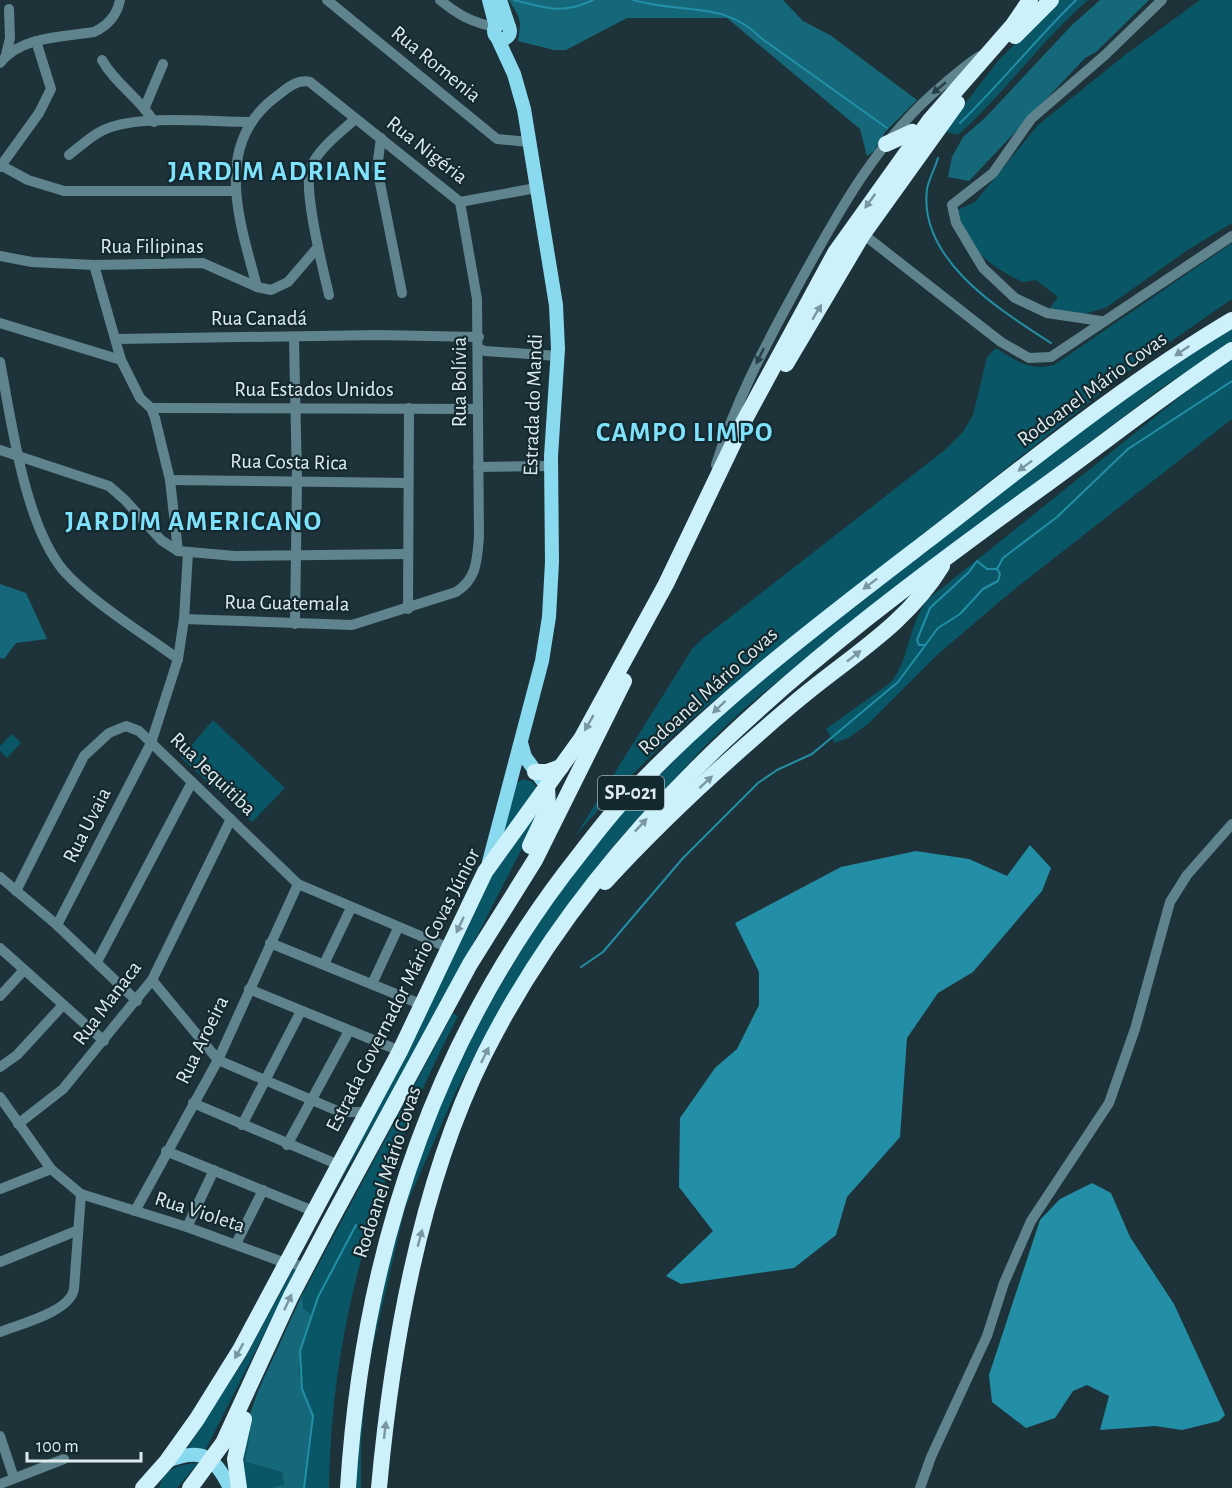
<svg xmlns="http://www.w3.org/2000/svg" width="1232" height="1488" viewBox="0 0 1232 1488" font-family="'Alegreya Sans',sans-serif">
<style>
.green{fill:#085666}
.forest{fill:#15687a}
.water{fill:#228fa7}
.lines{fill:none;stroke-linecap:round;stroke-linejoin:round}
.stream{stroke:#228fa7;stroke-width:2}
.minor{stroke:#5f848e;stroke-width:10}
.major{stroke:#89d9ef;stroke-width:14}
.highway{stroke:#cdf1fb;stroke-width:16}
.oneway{fill:#274047}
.oneway2{fill:#7a979f}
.labels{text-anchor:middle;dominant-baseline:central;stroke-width:4.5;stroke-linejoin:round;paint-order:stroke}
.shield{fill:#14292f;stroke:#a1b1b5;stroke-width:1.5}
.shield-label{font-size:20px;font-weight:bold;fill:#deebee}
.street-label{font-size:21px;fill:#deebee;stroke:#14292f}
.district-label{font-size:27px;font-weight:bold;letter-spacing:1.5px;fill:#7fe2fc;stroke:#14292f}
</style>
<rect width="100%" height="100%" fill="#1e3339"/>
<g class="green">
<path d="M1058,0H1088C1041,41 1005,93 958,135L944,131L998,61Z"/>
<path d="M1200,0H1232V223L1186,251L1107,307L1074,317L1050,308L1058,297L1036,280L1023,282C992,268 963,246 955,211L975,202L1038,125L1125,55Z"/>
<path d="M1232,243V299L1131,369L701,711C655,749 615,791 576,835L692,649L702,639L946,449L963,432L973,415L987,357L996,348C1016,361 1030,371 1054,365Z"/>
<path d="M1232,324V342L1160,389L833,636L744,709L705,746L615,844L586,881L527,966L481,1044L456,1091L405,1208L367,1371L361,1445V1488H348L366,1311L451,1068L528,939L577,868L627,808L740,695L1132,390Z"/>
<path d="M1232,355V419L1011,592L937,655L868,724L848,738L835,743L826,729L890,683C909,662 908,626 927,600Z"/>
<path d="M213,720L285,788L252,822L181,758Z"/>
<path d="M12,734L21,743L7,758L0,751V746Z"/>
<path d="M523,779L531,781L538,788L501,841L515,784Z"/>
<path d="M541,802L539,815L430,1028L306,1239L495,865Z"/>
<path d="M453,1013L458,1016C381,1166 331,1317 329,1488H304L313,1416L302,1389L299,1371L302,1295Z"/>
<path d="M298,1267L205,1451L187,1449L245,1358L293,1269Z"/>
<path d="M244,1431L250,1432L245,1462L282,1472L284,1484L271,1488H240Z"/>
<path d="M198,1463L177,1488H159C163,1468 181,1464 198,1463Z"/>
</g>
<g class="forest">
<path d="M509,0H783L803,21L830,35L917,100L886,131L874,151L867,156L860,129L727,18H627L566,50H554L518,41C522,17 520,19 509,0Z"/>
<path d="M1100,0H1149L1096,52L1085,58L969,181L948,177L952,157L963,137L985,118L1071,26Z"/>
<path d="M0,584L26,593L47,639L16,643L4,659L0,658Z"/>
<path d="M302,1295L303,1309L312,1315L300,1354L299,1371L302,1389L313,1416L304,1488H271L284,1484L282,1472L245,1462L250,1432L244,1431L258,1391Z"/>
</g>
<g class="water">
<path d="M1030,845L1051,868L1042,891L973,972L938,993L907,1038L900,1137L847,1197L836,1235L794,1268L681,1284L666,1276L713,1231L679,1187L680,1118L715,1068L737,1049L759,1005V972L735,923L841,867L916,851L969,859L1007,876Z"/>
<path d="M1092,1183L1111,1193L1130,1237L1174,1304L1225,1415L1219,1421L1182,1430L1155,1426L1100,1430L1109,1396L1087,1385L1073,1391L1055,1418L1026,1428L992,1402L989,1375L1040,1220L1060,1199Z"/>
</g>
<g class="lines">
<g class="stream">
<path d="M514,0C547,8 561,15 593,0"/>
<path d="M633,0C687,15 723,0 761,38L887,128"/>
<path d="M960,123C1001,83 1036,39 1076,0"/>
<path d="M938,158C935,168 929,179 927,189C918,260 1000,310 1051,343"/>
<path d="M925,645H919L917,640L930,608L969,572L977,561L987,569H997"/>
<path d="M581,967L603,952L683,858L758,783L777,770L812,754L898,682L938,628L960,614L983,589L998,581L1000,574L997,569L1003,558L1057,517L1128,449L1232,381"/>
<path d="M304,1488L313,1416L302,1389L300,1351L318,1297L356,1225"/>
</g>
<g class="minor">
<path d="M327,0L497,139L528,142"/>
<path d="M440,0C458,15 473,23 496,27"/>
<path d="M6,55L10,38L9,9"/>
<path d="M102,60C116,85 139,97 154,122"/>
<path d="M0,63C21,36 62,37 94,32C107,26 117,15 120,0"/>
<path d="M145,107L163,64"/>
<path d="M381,138L377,168L402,293"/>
<path d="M69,155C82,145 95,132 111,127C146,115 211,122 249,122"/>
<path d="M2,166L28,180L64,191H234"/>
<path d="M0,167L39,113L51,89L36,41"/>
<path d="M863,234L1001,342L1029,358L1051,357L1232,236"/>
<path d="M0,256L32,262L94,265L203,263L257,287L271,290L288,282L318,247"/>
<path d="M94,265L121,360L140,398L151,408L155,418L170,480L178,551"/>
<path d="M257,287C240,222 211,144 277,96C286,89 298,78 310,82L460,202L536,188"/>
<path d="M329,295C323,269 302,188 311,167C319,148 340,133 355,119"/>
<path d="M1101,321L1047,313L1015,298L983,268L956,223L952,205L993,173L1031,119L1105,55L1162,0"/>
<path d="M0,323L121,360"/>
<path d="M117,339L378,335L479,337"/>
<path d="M294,339L297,481L295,624"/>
<path d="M478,348L485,351L557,356"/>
<path d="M0,362C12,423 24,522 63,570C89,600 144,634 178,659"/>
<path d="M151,408L478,409"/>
<path d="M0,450L109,486L125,500L161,540L178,551L235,556L406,554"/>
<path d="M716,465C735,402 764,348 795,291C836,216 877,139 944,84C956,74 967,64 980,56"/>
<path d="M478,467L551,466"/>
<path d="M170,480L408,483"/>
<path d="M408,609L409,408"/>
<path d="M184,619L352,625L456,592C477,579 477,560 479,537L477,299L460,202"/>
<path d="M0,877L57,925L137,1001"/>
<path d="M16,891L84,756L109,733L126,726L139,731L298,884L449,948"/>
<path d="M57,925L151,743L178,659L184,619L188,553"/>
<path d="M270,943L423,1005"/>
<path d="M0,948L104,1041"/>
<path d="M97,962L192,782"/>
<path d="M324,964L351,908"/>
<path d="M152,980L218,1060L340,1112H367"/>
<path d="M372,984L398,928"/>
<path d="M249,989L400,1051"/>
<path d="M0,996L24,970"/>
<path d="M0,1067L17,1055L63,1005"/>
<path d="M0,1097L51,1169L81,1194L187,1227L280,1261L306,1267"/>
<path d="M193,1103L339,1165"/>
<path d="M18,1124L63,1089L152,980L231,819"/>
<path d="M242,1125L301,1011"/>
<path d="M287,1145L349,1031"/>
<path d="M166,1151L313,1211"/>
<path d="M0,1189L51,1169"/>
<path d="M135,1211L218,1060L298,884"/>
<path d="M187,1227L214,1170"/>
<path d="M236,1244L263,1190"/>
<path d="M0,1262L76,1231"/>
<path d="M0,1332C20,1324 70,1312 74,1289L81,1194"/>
<path d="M0,1436L14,1478"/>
<path d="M0,1484L64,1459"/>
<path d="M920,1488L931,1457L987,1336L1004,1283L1031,1221L1109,1103L1135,1029L1170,902L1187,875L1232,824"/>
</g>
<g class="major">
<path d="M489,0L496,27"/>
<path d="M500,0L509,27"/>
<circle cx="502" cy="31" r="8"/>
<path d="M521,743L525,757L542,780"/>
<path d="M489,862L542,661L549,617L552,562L551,456L558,349L556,305L524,109L514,74L497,37"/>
<path d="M167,1461C202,1447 214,1456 230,1488"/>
</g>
<g class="highway">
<path d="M1015,36L1051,0"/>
<path d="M886,144L912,132L917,137L919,145"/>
<path d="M786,364L863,234L957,103"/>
<path d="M535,772H547L561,767"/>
<path d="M530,846L548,808L547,787"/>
<path d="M605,882C663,819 727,760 792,705C844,660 906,626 942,566"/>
<path d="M143,1488L167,1461L197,1419L240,1350L400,1051L485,872L581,739L666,584L744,421L835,253L930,120L1013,25L1030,0"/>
<path d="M190,1488L223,1443L291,1296L331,1220L470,964L535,860L624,681"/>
<path d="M239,1488L235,1459L244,1419"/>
<path d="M348,1488C362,1263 428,1054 565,873C584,849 602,824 623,801C714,703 820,623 927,541C1026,465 1124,384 1232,320"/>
<path d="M379,1488C392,1345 420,1184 484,1055C604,815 814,653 1026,499C1095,450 1161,397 1232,350"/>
</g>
</g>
<defs><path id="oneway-solid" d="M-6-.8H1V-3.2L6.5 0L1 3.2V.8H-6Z" transform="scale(1.5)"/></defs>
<g class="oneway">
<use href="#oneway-solid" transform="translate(939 88) rotate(140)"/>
<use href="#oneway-solid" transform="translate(760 356) rotate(116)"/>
</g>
<g class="oneway2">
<use href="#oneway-solid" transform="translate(870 201) rotate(126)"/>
<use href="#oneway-solid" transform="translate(817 312) rotate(-59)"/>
<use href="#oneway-solid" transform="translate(1182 351) rotate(146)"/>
<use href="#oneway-solid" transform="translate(1025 466) rotate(143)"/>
<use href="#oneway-solid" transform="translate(870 584) rotate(143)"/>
<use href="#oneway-solid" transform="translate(854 656) rotate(-38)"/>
<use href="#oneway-solid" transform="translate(719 707) rotate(137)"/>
<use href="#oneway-solid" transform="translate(589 723) rotate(120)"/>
<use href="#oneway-solid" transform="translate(706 782) rotate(-43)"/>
<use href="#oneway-solid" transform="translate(641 825) rotate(-47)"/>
<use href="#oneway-solid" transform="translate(460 925) rotate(115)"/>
<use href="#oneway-solid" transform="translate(485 1055) rotate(-64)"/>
<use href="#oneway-solid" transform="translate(420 1238) rotate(-75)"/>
<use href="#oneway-solid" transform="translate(288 1302) rotate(-65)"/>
<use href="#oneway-solid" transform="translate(239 1351) rotate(119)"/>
<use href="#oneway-solid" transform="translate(385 1430) rotate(-83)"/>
</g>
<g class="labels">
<rect class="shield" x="598" y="776" width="66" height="34" rx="4.5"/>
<g class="shield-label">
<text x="631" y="793">SP-021</text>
</g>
<g class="street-label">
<text transform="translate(436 64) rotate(39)">Rua Romenia</text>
<text transform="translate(427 150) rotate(38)">Rua Nigéria</text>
<text x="152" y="246">Rua Filipinas</text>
<text x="259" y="318">Rua Canadá</text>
<text transform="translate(459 382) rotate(-90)">Rua Bolívia</text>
<text x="314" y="389">Rua Estados Unidos</text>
<text transform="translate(1092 389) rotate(-36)">Rodoanel Mário Covas</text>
<text transform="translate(533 405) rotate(-88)">Estrada do Mandi</text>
<text transform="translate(289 462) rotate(1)">Rua Costa Rica</text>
<text transform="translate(287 603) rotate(1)">Rua Guatemala</text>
<text transform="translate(708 691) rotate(-42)">Rodoanel Mário Covas</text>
<text transform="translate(213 774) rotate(44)">Rua Jequitiba</text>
<text transform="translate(87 825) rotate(-63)">Rua Uvaia</text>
<text transform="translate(403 990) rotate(-63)">Estrada Governador Mário Covas Júnior</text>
<text transform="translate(107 1003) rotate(-53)">Rua Manaca</text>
<text transform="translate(202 1040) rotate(-64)">Rua Aroeira</text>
<text transform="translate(387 1172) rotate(-72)">Rodoanel Mário Covas</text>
<text transform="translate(200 1212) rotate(18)">Rua Violeta</text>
</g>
<g class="district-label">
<text x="278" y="171">JARDIM ADRIANE</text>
<text x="685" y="432">CAMPO LIMPO</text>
<text x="194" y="521">JARDIM AMERICANO</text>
</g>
</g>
<path d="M27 1452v9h114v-9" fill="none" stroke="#deebee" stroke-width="3"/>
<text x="36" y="1452" font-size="18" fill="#deebee" stroke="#14292f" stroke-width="4.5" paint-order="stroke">100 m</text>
</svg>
